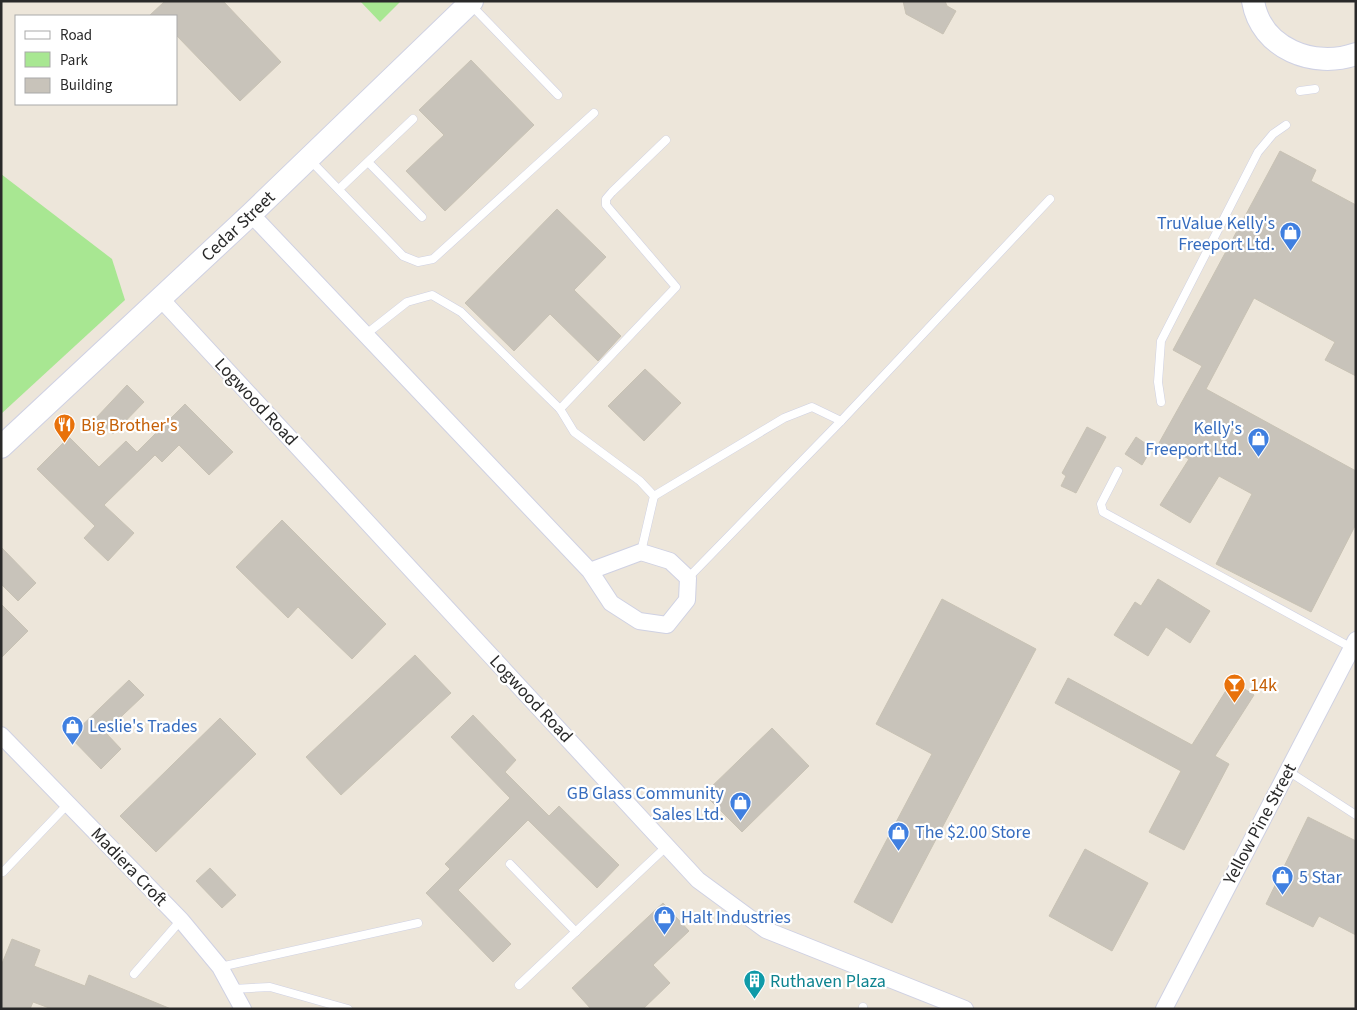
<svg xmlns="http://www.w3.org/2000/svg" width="1357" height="1010" viewBox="0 0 1357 1010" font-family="'Source Sans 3',sans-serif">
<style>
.green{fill:#a8e792}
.building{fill:#c8c3ba;stroke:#c8c2b4}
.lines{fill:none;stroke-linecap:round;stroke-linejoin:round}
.lane-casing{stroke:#cfd1e3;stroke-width:9}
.street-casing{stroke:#cfd1e3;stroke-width:18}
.secondary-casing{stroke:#cfd1e3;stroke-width:24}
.lane{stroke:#fff;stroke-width:8}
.street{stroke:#fff;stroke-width:16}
.secondary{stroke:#fff;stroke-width:22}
.labels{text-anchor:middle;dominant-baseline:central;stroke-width:4.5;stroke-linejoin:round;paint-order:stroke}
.shop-label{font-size:18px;fill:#366cbe;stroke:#fff;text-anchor:start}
.street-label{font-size:18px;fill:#292929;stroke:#fff}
.food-label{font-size:18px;fill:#c56008;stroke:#fff;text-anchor:start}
.culture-label{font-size:18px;fill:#0d838f;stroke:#fff;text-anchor:start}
</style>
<rect width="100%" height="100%" fill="#ede6da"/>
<g class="green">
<path d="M360,1H401L380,22Z"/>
<path d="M1,174L112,259L125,300L1,414Z"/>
</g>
<g class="building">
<path d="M165,1H223L281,62L240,101L176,35V16H149Z"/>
<path d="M903,1H945L947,6L956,11L943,34L906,14Z"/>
<path d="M471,60L534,125L445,211L406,171L444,135L419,110Z"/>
<path d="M1280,151L1316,170L1311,181L1356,205V376L1325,360L1335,342L1254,298L1206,389L1356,471V524L1311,612L1216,564L1252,494L1219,476L1190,523L1160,505L1189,459L1159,443L1202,366L1173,350Z"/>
<path d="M557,209L606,257L574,290L621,336L598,361L550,314L514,351L465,303Z"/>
<path d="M645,369L681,403L644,441L608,406Z"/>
<path d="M127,385L144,402L113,434L96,418Z"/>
<path d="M185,404L233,452L209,475L179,445L162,462L155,455L104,505L134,533L108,561L84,538L95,526L37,469L69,437L99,467L126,441L137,452Z"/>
<path d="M1087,427L1106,437L1076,493L1061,486L1066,476L1062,473Z"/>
<path d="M1136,437L1152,448L1142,465L1125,454Z"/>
<path d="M282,520L386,624L352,659L298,607L288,618L236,567Z"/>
<path d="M1,547L36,583L18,601L1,584Z"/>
<path d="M1158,579L1210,611L1190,643L1166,627L1148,656L1114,635L1135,602L1141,606Z"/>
<path d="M942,599L1036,649L892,923L854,902L932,754L876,724Z"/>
<path d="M1,604L28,631L1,658Z"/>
<path d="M415,655L451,693L341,795L306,757Z"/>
<path d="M1068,678L1192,745L1232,681L1254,695L1215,756L1229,764L1184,850L1149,832L1181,771L1055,703Z"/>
<path d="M129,680L144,695L105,732L121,749L101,769L70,737Z"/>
<path d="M473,715L516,760L505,772L549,816L559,806L619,865L597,888L528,820L458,890L511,944L493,962L426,893L450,869L445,864L510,798L451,737Z"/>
<path d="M220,718L256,754L156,852L120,816Z"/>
<path d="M772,728L809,766L742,832L704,794Z"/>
<path d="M1308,817L1356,841V935L1319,916L1313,927L1266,904Z"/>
<path d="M1085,849L1148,883L1112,951L1049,916Z"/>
<path d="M210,868L236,895L222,908L196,881Z"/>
<path d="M663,903L689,931L653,965L670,983L643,1009H591L572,988Z"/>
<path d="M12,939L40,950L34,966L85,986L89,975L171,1009H52L33,1002L30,1009H1V966Z"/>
</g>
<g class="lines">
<defs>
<g id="lane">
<path d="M471,5L558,95"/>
<path d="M1300,91L1315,89"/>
<path d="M310,160L403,256L418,262L433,259L594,113"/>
<path d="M368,162L422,217"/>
<path d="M339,189L413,119"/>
<path d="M365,335L407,302L432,295L461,312L560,409L574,432L640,481L654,496L641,552"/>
<path d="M1161,402L1158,382L1161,341L1258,152L1273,134L1286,125"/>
<path d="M560,409L676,287L606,205V199L612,192L666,140"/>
<path d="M1118,471L1101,504L1103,512L1352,648"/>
<path d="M654,496L784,418L812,407L841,421"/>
<path d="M688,578L841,421L1050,199"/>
<path d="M1288,771L1356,815"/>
<path d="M510,864L576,932"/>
<path d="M3,872L68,804"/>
<path d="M220,967L418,923"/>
<path d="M134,974L181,920"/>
<path d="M519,985L667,846"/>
<path d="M233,989L270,987L348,1009"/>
<path d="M863,1007V1009"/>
</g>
<g id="street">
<path d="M251,214L590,571L611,603L639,621L667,625L687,600L688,578L670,561L641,552L590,571"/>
<path d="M161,299L698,880L766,930L965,1009"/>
<path d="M1,735L181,920L220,967L243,1009"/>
<path d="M1164,1009L1356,640"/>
</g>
<g id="secondary">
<path d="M1253,1C1261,49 1314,69 1356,54"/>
<path id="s1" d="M1,447L251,214L472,1"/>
</g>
</defs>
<use href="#lane" class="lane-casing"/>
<use href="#street" class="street-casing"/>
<use href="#secondary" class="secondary-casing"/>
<use href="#lane" class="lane"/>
<use href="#street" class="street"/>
<use href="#secondary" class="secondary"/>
</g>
<defs>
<symbol id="shop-pin" viewBox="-11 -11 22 30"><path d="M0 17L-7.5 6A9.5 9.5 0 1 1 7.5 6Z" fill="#3f7fe0" stroke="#fff"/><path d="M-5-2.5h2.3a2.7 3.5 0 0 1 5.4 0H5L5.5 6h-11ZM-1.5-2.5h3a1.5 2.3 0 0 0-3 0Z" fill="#fff"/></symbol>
<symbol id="restaurant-pin" viewBox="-11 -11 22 30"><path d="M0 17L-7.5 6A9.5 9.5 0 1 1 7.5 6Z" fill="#e8710a" stroke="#fff"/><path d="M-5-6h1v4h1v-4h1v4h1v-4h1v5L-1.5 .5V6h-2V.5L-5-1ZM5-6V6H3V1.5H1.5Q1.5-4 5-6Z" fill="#fff"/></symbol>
<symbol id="bar-pin" viewBox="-11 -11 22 30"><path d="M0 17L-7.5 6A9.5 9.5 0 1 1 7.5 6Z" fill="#e8710a" stroke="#fff"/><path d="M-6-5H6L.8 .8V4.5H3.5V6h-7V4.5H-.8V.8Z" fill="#fff"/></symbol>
<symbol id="building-pin" viewBox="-11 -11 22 30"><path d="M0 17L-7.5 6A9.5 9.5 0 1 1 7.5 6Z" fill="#0f9aa8" stroke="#fff"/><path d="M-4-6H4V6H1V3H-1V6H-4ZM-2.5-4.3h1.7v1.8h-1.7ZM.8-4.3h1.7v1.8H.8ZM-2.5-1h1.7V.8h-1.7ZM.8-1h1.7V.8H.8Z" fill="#fff"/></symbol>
</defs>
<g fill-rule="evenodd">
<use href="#shop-pin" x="1278" y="220" width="25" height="34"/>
<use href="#restaurant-pin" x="52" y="412" width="25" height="34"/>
<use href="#shop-pin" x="1246" y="426" width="25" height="34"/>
<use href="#bar-pin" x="1222" y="672" width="25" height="34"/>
<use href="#shop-pin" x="60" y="714" width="25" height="34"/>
<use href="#shop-pin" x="728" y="790" width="25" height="34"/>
<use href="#shop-pin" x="886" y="820" width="25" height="34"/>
<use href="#shop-pin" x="1270" y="864" width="25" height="34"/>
<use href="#shop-pin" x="652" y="904" width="25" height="34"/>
<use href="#building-pin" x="742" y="968" width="25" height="34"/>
</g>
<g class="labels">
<g class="shop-label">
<text x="1275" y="223" text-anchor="end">TruValue Kelly's<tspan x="1275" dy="21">Freeport Ltd.</tspan></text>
<text x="1242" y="428" text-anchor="end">Kelly's<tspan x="1242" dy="21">Freeport Ltd.</tspan></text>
<text x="89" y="726">Leslie's Trades</text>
<text x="724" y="793" text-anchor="end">GB Glass Community<tspan x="724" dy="21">Sales Ltd.</tspan></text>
<text x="915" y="832">The $2.00 Store</text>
<text x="1299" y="877">5 Star</text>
<text x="681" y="917">Halt Industries</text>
</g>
<g class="street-label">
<text stroke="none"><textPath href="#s1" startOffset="324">Cedar Street</textPath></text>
<text transform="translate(256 402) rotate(47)">Logwood Road</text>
<text transform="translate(531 699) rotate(47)">Logwood Road</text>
<text transform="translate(1260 824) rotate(-62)">Yellow Pine Street</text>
<text transform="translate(129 867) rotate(46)">Madiera Croft</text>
</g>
<g class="food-label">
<text x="81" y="425">Big Brother's</text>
<text x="1250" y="685">14k</text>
</g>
<g class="culture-label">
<text x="770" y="981">Ruthaven Plaza</text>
</g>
</g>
<rect width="1357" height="1010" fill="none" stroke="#292929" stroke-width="5"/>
<rect x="15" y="15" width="162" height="90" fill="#ffffff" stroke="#a9a9a9"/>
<rect x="25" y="31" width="25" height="8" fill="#ffffff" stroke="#a9a9a9"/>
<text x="60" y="40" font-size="15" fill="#292929">Road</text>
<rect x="25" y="52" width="25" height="15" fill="#a8e792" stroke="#a9a9a9"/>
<text x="60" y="65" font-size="15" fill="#292929">Park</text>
<rect x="25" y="78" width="25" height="15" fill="#c8c3ba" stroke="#a9a9a9"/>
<text x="60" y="90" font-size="15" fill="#292929">Building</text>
</svg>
